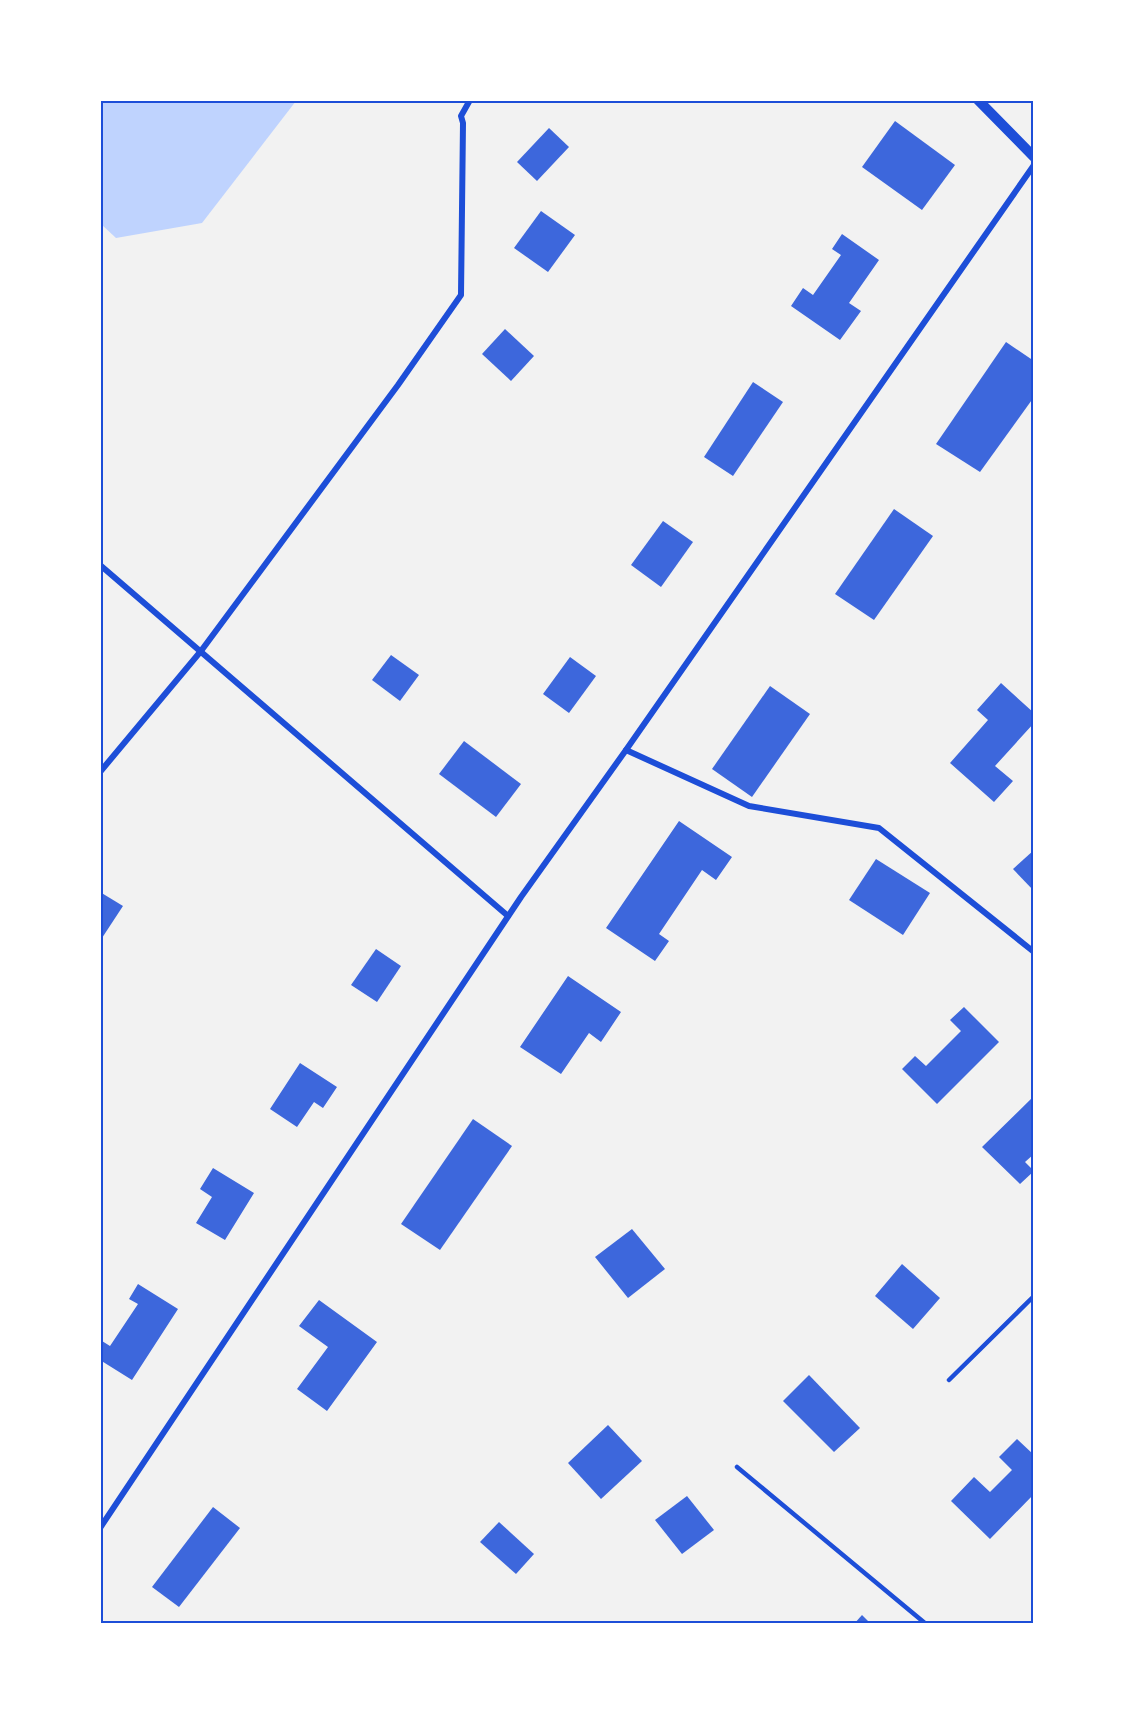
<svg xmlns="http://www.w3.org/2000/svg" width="1134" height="1724" viewBox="0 0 1134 1724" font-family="Roboto,sans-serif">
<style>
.water{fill:#bfd3fe}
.building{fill:#3d67dc}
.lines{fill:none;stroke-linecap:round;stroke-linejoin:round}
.service{stroke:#1d4ed8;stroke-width:4.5}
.minor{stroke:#1d4ed8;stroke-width:6}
.tertiary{stroke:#1d4ed8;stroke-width:10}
.neatline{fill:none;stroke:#1d4ed8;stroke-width:2}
</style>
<rect width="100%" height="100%" fill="#f2f2f2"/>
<path class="water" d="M101,100H296V101L202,223L116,238L101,224Z"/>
<g class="building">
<path d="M895,121L955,165L922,210L862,167Z"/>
<path d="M549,128L569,147L537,181L517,162Z"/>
<path d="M541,211L575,235L548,272L514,248Z"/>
<path d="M842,234L879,260L849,303L861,311L840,340L791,306L803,288L813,295L841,255L832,249Z"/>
<path d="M505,329L534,356L511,381L482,354Z"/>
<path d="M1006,342L1034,361V397L980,472L936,444Z"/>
<path d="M753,382L783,402L733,476L704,457Z"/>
<path d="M894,509L933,536L874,620L835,594Z"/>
<path d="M663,521L693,542L661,587L631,565Z"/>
<path d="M391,655L419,675L400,701L372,680Z"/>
<path d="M570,657L596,676L569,713L543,694Z"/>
<path d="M1001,683L1034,713V723L995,766L1013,781L994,802L950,763L988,720L977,710Z"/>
<path d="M770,686L810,714L752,797L712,769Z"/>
<path d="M464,741L521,784L496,817L439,774Z"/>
<path d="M679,821L732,857L716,880L702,870L659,934L669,941L655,961L606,928Z"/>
<path d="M1034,850V891L1013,869Z"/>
<path d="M876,859L930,893L903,935L849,900Z"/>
<path d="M100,892L123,906L100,941Z"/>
<path d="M376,949L401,966L377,1002L351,985Z"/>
<path d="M568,976L621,1012L601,1042L589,1033L561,1074L520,1047Z"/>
<path d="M964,1007L999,1042L937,1104L902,1069L915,1056L926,1066L961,1031L950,1020Z"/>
<path d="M300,1063L337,1087L323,1108L314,1102L297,1127L270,1109Z"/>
<path d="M1034,1096V1154L1025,1162L1034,1171L1020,1184L982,1147Z"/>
<path d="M473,1119L512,1146L440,1250L401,1224Z"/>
<path d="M213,1168L254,1193L225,1240L196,1223L212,1197L200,1189Z"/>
<path d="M632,1229L665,1269L628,1298L595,1257Z"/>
<path d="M902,1264L940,1298L913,1329L875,1296Z"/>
<path d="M138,1284L178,1309L132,1380L100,1360V1342L102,1341L110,1346L138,1304L129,1299Z"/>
<path d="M319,1300L377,1342L327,1411L297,1389L328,1347L299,1326Z"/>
<path d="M809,1375L860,1428L834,1452L783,1401Z"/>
<path d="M608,1425L642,1461L601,1499L568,1463Z"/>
<path d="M1017,1439L1034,1455V1494L990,1539L951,1501L974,1477L990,1492L1012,1470L999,1457Z"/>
<path d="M687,1496L714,1530L682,1554L655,1520Z"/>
<path d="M213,1507L240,1528L179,1607L152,1587Z"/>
<path d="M499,1522L534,1554L516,1574L480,1542Z"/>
<path d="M862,1615L871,1624H854Z"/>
</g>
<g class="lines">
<g class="service">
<path d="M949,1380L1034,1296"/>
<path d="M737,1467L926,1624"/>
</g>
<g class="minor">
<path d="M100,565L508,916"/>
<path d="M626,750L749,806L879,828L1034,952"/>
<path d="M100,772L201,651L398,385L461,295L463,123L461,116L470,100"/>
<path d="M100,1528L521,897L626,750L1034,165"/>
</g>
<path class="tertiary" d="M978,100L1034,157"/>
</g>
<rect width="1134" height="1724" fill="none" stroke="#ffffff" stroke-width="204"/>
<rect x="102" y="102" width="930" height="1520" class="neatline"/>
</svg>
